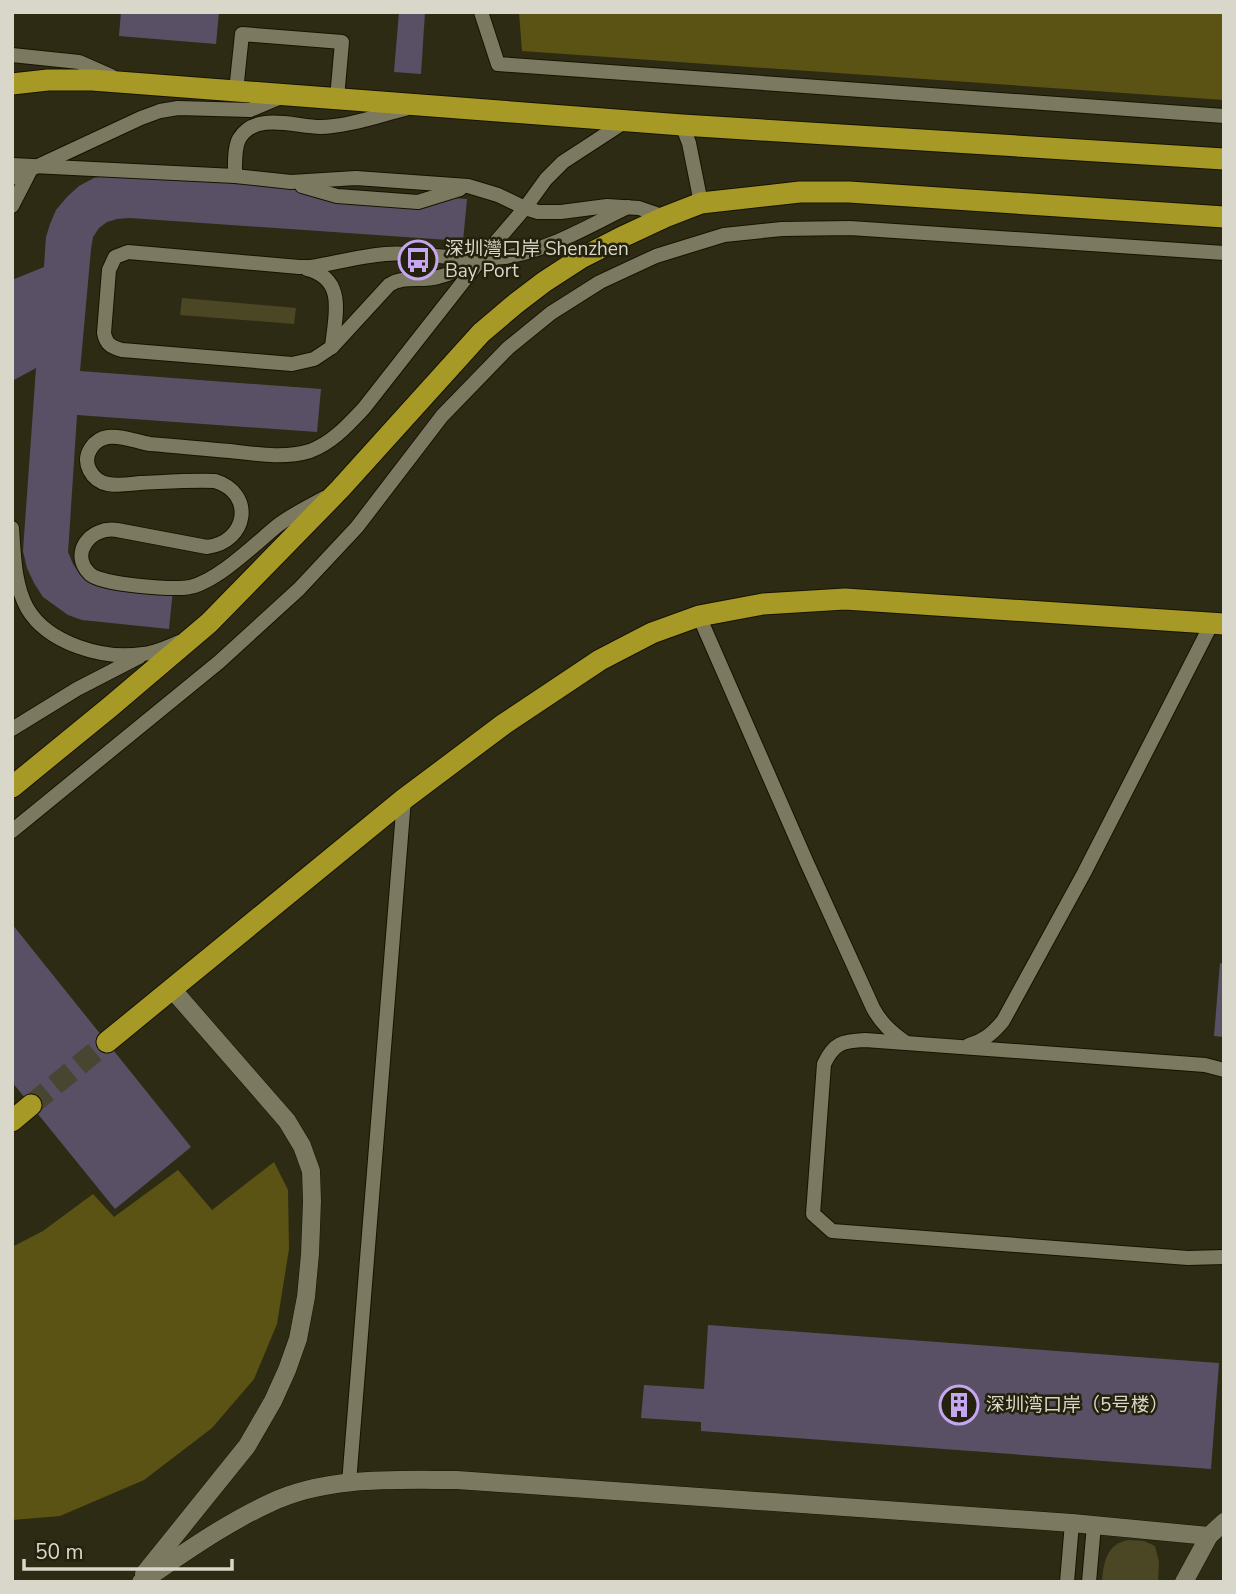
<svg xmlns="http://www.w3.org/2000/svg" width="1236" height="1594" viewBox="0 0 1236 1594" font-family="'Nunito Sans','Noto Sans SC',sans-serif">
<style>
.green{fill:#4b4724}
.forest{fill:#5b5314}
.building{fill:#595066}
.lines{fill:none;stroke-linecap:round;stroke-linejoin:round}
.highway-tunnel{stroke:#484530;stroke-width:21;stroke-dasharray:21 10;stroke-linecap:butt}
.lane-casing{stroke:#161301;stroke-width:16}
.street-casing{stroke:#161301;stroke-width:19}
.highway-casing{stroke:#161301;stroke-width:23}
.lane{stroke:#7c7961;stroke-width:14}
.street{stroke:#7c7961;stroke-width:18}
.highway{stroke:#a79925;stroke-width:21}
.labels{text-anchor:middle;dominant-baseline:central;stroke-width:5;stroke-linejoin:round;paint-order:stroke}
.poi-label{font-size:19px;fill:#d8d7c9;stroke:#24210c;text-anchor:start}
</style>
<rect width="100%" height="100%" fill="#2e2b15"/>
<g class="green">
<path d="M182,298L296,308L294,324L180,315Z"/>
<path d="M1129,1540L1144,1541L1155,1546L1159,1562L1158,1582H1102C1103,1563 1107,1543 1129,1540Z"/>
</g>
<g class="forest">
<path d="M519,12H1224V100L522,51Z"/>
<path d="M274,1162L288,1190L289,1249L277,1324L254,1379L212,1428L144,1480L60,1516L12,1520V1247L43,1231L93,1194L114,1217L178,1170L212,1210Z"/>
</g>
<g class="building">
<path d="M121,12H219L216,44L119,36Z"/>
<path d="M399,12H425L421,74L394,72Z"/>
<path d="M126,174L467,199L463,241L130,218L117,219L107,222L99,228L93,237L91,249L80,371L321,389L317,432L77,415L69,538L68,552L73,564L80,574L91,580L173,589L169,629L82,620L68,615L43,597L34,583L27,568L23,551L36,368L12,381V280L44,267L46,237L50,224L56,210L67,197L79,186L94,178L109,175Z"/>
<path d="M12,924L191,1147L115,1209L12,1082Z"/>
<path d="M1220,963L1224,964V1037L1214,1036Z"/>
<path d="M708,1325L1219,1363L1211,1469L701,1431V1422L641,1418L644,1385L704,1389Z"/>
</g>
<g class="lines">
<path class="highway-tunnel" d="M31,1105L107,1042"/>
<defs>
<g id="lane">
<path d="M481,12L498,64L1224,116"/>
<path d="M12,55L79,62L111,76"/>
<path d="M236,91L242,34L342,42L337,98"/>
<path d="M682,125L689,143L701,203"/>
<path d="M12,165L235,176L291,182L356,178L468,186L498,195L525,208L538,212H561L607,206L639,208L665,217"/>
<path d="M235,176C235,165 234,149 239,139C255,111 296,127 320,127C346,127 380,115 405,109"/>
<path d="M12,178L141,118L160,111L178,108L250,110L281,97"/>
<path d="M302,186L337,196L418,202L460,189"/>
<path d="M12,206L32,167"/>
<path d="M480,260C466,266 452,274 438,277C422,282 403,275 389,285L332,347L314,359L292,364L122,350C111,347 106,344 104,333L109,270L115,257L128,252L299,267H311C335,263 361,256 385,254C424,251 465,263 504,257C548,251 588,226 628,207"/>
<path d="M307,269C347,279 335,316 332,347"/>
<path d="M324,498C308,507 291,515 277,526C255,544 218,581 190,587C174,590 101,585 90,574C69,554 90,526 117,530L207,547C248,542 255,493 215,481C190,480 165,482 140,483C130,484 119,486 108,484C92,481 81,463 91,448C95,442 101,438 108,437C122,435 137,442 150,444C177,446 204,449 230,451C256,454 284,459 310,451C332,443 348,425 364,408L481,259L525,208L546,179L563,162L626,121"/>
<path d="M12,528C14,554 14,584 27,608C48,644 104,660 143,654C154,653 168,647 179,642"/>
<path d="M699,616L807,863L873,1008C881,1023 891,1032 905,1042"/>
<path d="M12,729L77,689L139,657"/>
<path d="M12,831L219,662L299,589L357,527L442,416L508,348L551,313L600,282L656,256L724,235L782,229L850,228L1224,253"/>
<path d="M969,1045C985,1040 993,1033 1003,1021L1084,873L1212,623"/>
<path d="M1224,1070L1205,1065L865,1040C842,1041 834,1043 824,1064L813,1214L832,1231L1188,1258L1224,1257"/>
<path d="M349,1483L404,799"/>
<path d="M1067,1582L1072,1523"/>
<path d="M1089,1582L1094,1525"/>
</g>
<g id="street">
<path d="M144,1574L247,1446L273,1401L287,1370L298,1339L306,1297L310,1254L312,1201L311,1171L302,1146L287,1121L172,989"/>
<path d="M141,1582C183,1554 224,1524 270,1503C327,1476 395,1480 457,1480L1072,1523L1209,1536"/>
<path d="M1184,1582L1209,1536L1224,1522"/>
</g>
<g id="highway">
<path d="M12,84L48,80H92L682,125L1224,159"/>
<path d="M12,787L110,707L209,623L340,489L481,333L514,305L544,282L581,258L620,238L665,217L701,203L800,192H849L1224,217"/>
<path d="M107,1042L404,799L504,724L600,660L652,633L699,616L763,604L845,599L1224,624"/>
<path d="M12,1121L31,1105"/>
</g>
</defs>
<use href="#lane" class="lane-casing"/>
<use href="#street" class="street-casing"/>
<use href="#highway" class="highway-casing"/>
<use href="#lane" class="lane"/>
<use href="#street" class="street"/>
<use href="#highway" class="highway"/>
</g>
<defs>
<symbol id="bus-ring" viewBox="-11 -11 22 22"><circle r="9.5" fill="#24210c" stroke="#c5a6f0" stroke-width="1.5"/><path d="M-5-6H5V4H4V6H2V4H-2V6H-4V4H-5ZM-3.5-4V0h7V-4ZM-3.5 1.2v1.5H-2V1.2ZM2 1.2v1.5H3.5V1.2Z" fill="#c5a6f0"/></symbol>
<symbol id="building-ring" viewBox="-11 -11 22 22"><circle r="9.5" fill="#24210c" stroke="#c5a6f0" stroke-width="1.5"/><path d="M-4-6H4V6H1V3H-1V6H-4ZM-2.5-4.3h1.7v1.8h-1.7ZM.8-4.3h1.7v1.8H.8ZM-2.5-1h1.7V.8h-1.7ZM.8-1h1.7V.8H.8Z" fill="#c5a6f0"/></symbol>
</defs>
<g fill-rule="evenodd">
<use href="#bus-ring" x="396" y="238" width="44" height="44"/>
<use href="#building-ring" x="937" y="1383" width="44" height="44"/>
</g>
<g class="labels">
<g class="poi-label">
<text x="445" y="249">深圳灣口岸 Shenzhen<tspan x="445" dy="22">Bay Port</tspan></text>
<text x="986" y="1405">深圳湾口岸（5号楼）</text>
</g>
</g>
<rect width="1236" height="1594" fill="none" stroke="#d8d7c9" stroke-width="28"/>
<path d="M24 1559v10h208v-10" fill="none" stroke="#d8d7c9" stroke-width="3.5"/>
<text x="35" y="1559" font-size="21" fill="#d8d7c9" stroke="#24210c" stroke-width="5" paint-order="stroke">50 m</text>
</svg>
